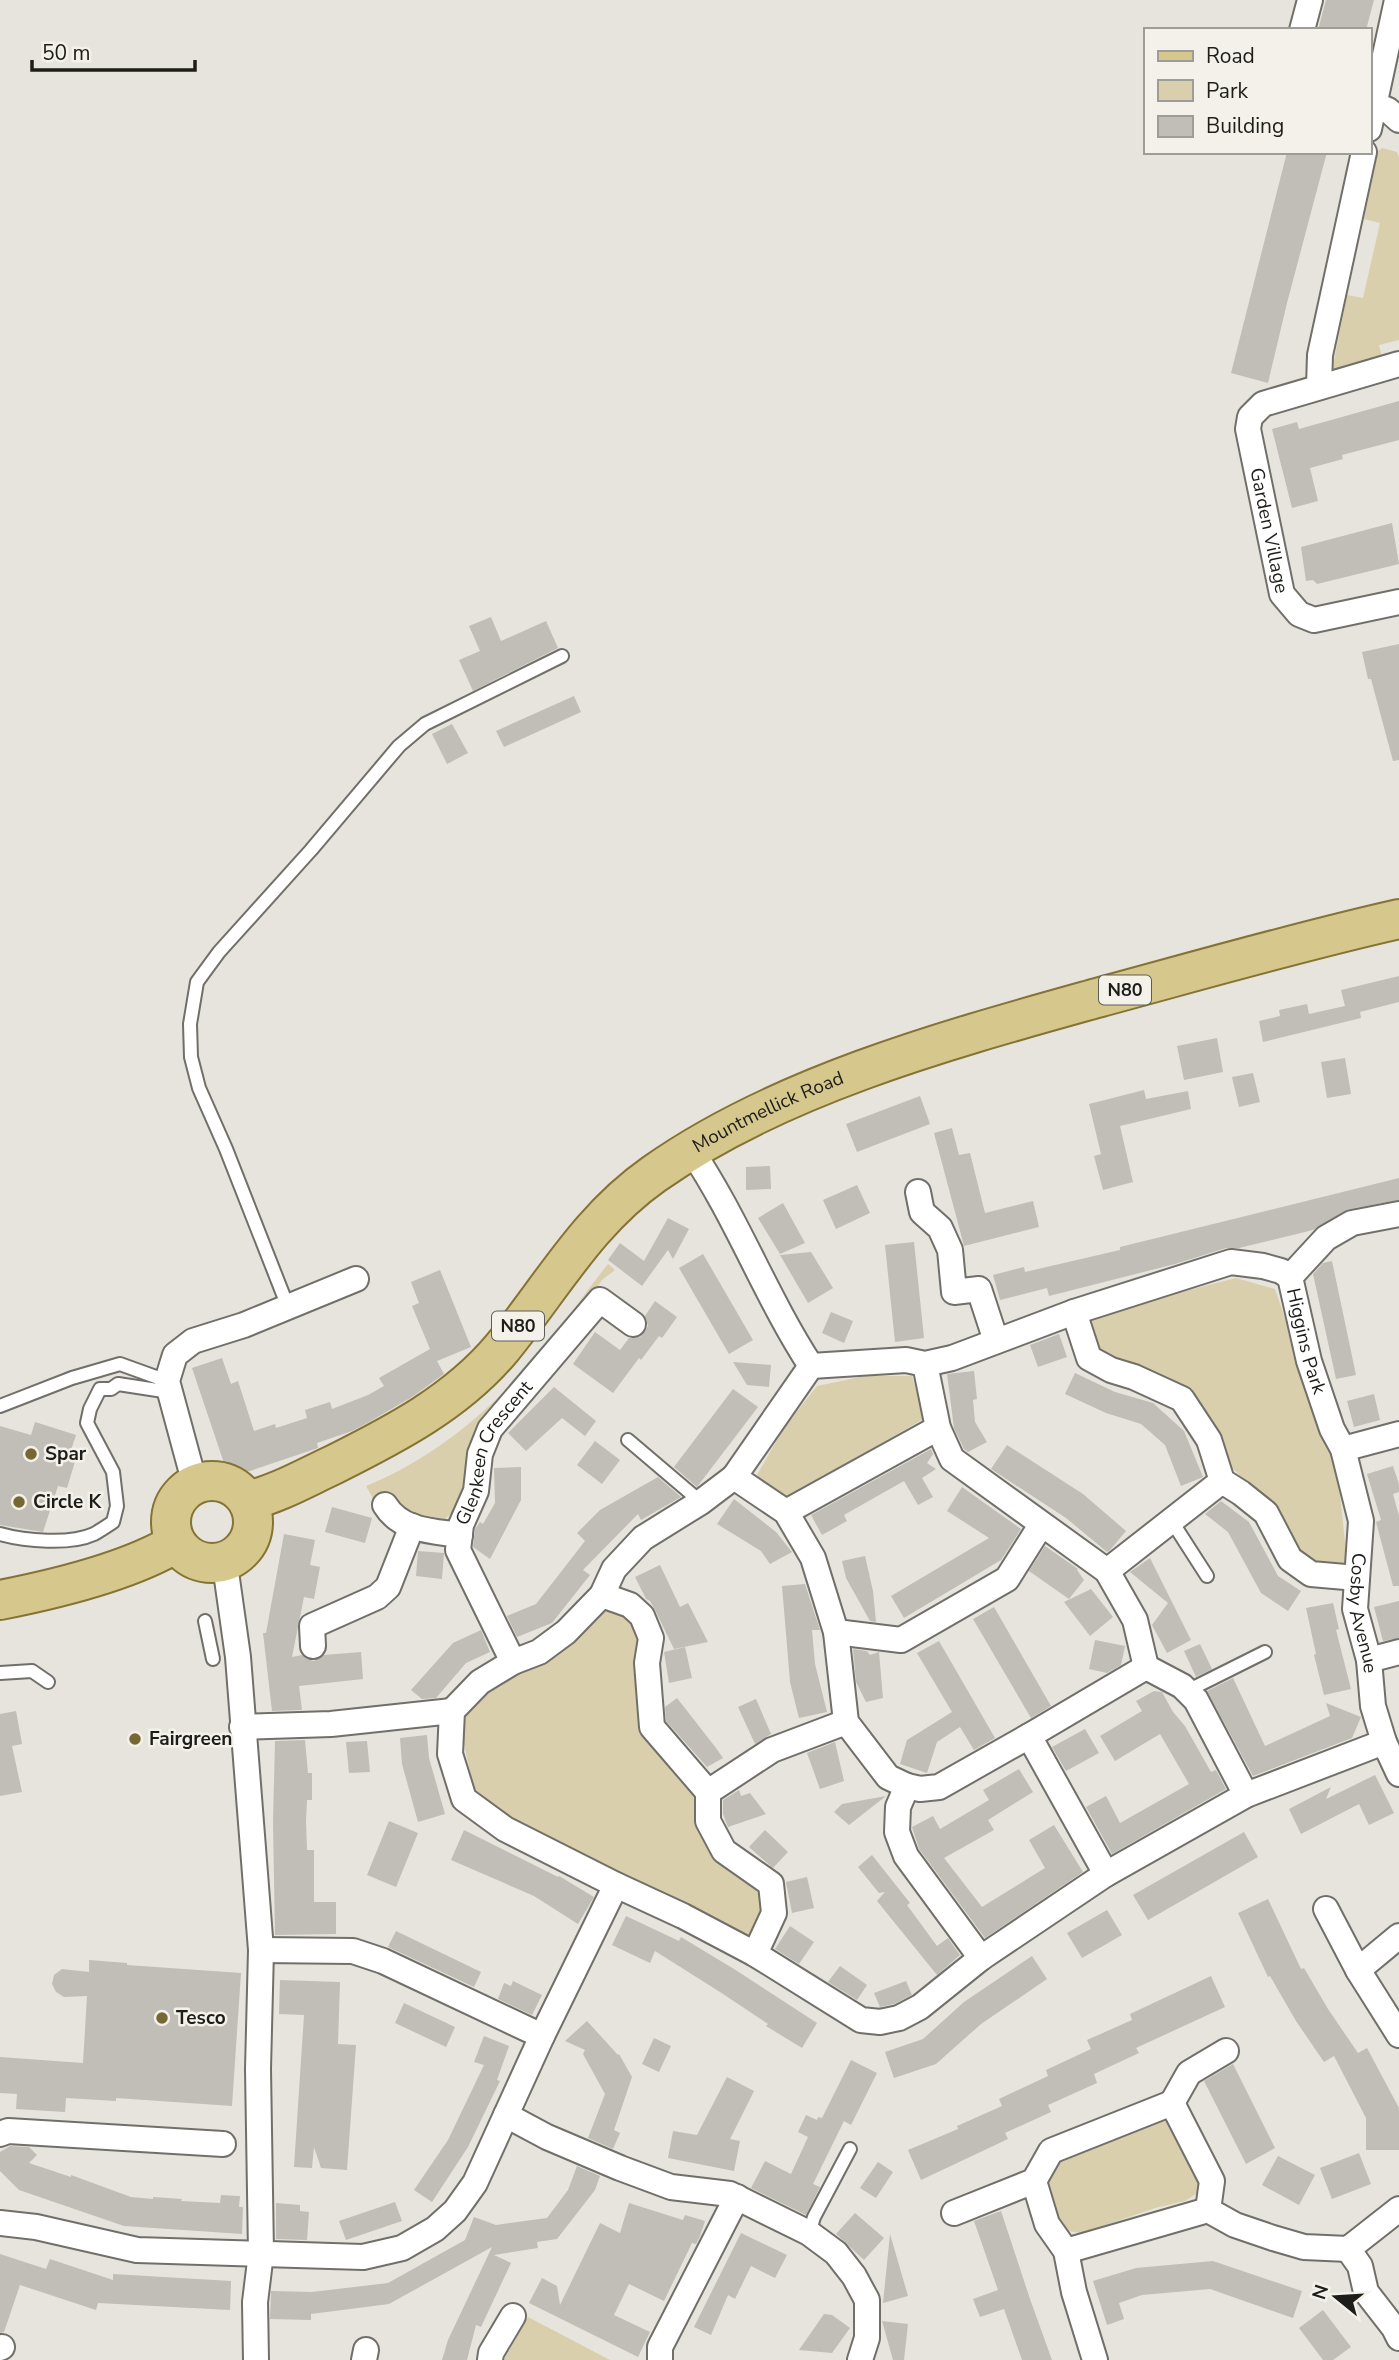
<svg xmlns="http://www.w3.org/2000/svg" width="1399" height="2360" viewBox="0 0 1399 2360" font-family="'Nunito Sans',sans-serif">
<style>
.green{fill:#d9cfac}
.building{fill:#c0beb7}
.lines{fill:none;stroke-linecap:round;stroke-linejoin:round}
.lane-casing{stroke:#716f69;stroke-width:16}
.street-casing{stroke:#716f69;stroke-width:28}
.primary-casing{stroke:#847333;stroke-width:42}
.lane{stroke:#fff;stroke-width:12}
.street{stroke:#fff;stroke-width:24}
.primary{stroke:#d6c78d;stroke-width:38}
.poi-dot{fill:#766835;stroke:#f3f1ea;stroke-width:2.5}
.labels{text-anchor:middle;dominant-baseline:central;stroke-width:5;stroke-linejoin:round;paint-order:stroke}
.shield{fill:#f3f1ea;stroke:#5d5d58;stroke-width:2}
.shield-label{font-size:18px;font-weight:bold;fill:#1d1d1a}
.street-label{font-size:19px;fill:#1d1d1a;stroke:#f3f1ea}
.poi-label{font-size:19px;font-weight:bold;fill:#1d1d1a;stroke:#f3f1ea;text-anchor:start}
</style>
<rect width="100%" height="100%" fill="#e6e4dc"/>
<g class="green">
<path d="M1382,148L1397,152L1399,158V340L1379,345L1383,362L1336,371L1333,366L1347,295L1363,298L1380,223L1364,219L1378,151Z"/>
<path d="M608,1264L615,1270L602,1280L576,1320L483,1426L470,1446L467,1457L470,1472L462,1503L444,1520L429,1522L377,1505L366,1486C441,1456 508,1396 556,1332C574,1310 590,1286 608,1264Z"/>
<path d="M1236,1278L1275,1289L1338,1476L1347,1561L1327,1570L1296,1551L1271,1505L1232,1468L1194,1394L1097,1355L1086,1327L1096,1314Z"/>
<path d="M865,1376H912L925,1418L786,1499L757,1475L784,1428L817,1386Z"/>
<path d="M603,1609H616L628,1614L642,1638L641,1723L692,1793L703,1823L767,1904L759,1929L749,1937L507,1824L476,1799L461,1730L474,1697Z"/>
<path d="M1163,2117L1170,2120L1199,2183L1196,2194L1185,2201L1155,2208L1082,2233L1068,2231L1059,2223L1047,2181L1052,2164Z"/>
<path d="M528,2317L610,2360H504Z"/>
</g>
<g class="building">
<path d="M1326,0H1374L1366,30H1318Z"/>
<path d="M1287,152H1327L1287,303L1268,383L1231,373Z"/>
<path d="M1399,401V440L1342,455L1343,459L1310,468L1318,501L1292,508L1272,429L1297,422L1299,429Z"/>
<path d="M1392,523L1399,564L1317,584L1313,580L1306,581L1301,547Z"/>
<path d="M491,617L501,641L546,621L558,648L473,691L459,660L480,651L469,626Z"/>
<path d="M1399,644V760L1393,761L1371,679H1368L1362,652Z"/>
<path d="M574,696L581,712L504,747L496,731Z"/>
<path d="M452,724L468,753L447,764L432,734Z"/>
<path d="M1399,976V1002L1360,1012L1361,1018L1263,1042L1259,1021L1280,1016L1279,1010L1307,1004L1309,1014L1345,1006L1341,990Z"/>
<path d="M1217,1038L1223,1072L1184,1080L1177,1046Z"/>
<path d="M1345,1058L1351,1094L1327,1098L1321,1062Z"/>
<path d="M1253,1073L1260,1102L1239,1107L1232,1077Z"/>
<path d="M1144,1090L1146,1099L1188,1091L1191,1109L1120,1126L1133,1182L1103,1190L1094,1156L1101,1154L1089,1104Z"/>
<path d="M920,1096L930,1124L857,1152L846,1124Z"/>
<path d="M952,1128L959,1155L970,1153L985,1213L1033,1201L1039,1227L964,1246L934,1133Z"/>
<path d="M770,1166L771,1189L746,1190V1167Z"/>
<path d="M1399,1178V1200L1349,1209L1313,1230L1239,1248H1226L1175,1264L1049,1296L1047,1288L1000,1300L993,1275L1024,1267L1025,1272L1120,1250V1247Z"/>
<path d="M857,1185L870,1213L836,1229L823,1200Z"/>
<path d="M783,1203L805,1243L780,1254L758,1218Z"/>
<path d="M668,1218L689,1229L673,1259L668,1250L642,1286L608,1260L620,1243L644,1261Z"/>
<path d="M914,1242L924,1338L895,1342L885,1245Z"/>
<path d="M811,1252L833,1288L808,1303L780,1255Z"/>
<path d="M703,1254L753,1340L729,1354L679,1268Z"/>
<path d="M1332,1261L1356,1375L1336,1379L1313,1274L1323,1263Z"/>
<path d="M440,1270L471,1347L437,1361L444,1374L412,1397L369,1422L352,1431L317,1443L318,1448L229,1478L192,1368L222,1358L231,1384L238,1381L254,1431L275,1424L276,1428L307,1418L305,1410L330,1402L332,1409L368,1395L384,1386L379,1378L430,1349L412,1306L419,1303L411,1282Z"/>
<path d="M655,1301L677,1317L662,1338L659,1336L641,1360L639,1358L613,1393L573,1364L595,1332L620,1350L629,1338L640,1337L648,1326L645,1316Z"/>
<path d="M831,1312L853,1321L844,1343L822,1333Z"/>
<path d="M1059,1334L1067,1357L1038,1367L1030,1345Z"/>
<path d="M733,1362L771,1365L769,1387L747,1385Z"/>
<path d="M974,1371L977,1399L973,1400L975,1422L987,1442L968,1452L964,1449L954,1428L947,1374Z"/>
<path d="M1075,1373L1115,1392L1153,1403L1184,1431L1203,1477L1181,1486L1165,1445L1141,1424L1106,1413L1065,1394Z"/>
<path d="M554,1387L596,1421L585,1436L562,1418L526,1451L508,1433Z"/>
<path d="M733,1389L758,1407L697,1487L674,1467Z"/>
<path d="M1374,1394L1380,1420L1354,1427L1347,1401Z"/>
<path d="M35,1422L76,1435L70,1453L77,1455L67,1488L58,1486L43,1532L0,1525V1426L31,1435Z"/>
<path d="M595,1441L620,1460L602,1484L577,1465Z"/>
<path d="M1007,1445L1083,1494L1126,1531L1110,1550L1107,1552L1066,1518L991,1469Z"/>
<path d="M931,1449L933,1454L927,1463L936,1469L922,1478L933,1497L918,1505L904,1481L844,1515L847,1521L822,1535L811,1515Z"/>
<path d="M1393,1466L1399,1484V1492L1393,1494L1399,1516V1586H1393L1376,1522L1381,1520L1367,1474Z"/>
<path d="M521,1467V1500L490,1559L473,1547L475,1529L480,1522L483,1524L495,1503L494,1468Z"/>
<path d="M658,1477L681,1497L641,1520L638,1514L583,1570L590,1575L552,1623L517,1637L507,1616L536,1604L585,1541L577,1533L600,1510Z"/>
<path d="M962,1487L1021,1529L1001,1560L904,1618L891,1596L989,1538L947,1511Z"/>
<path d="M734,1499L776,1532L792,1552L770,1564L761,1551L717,1524Z"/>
<path d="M1221,1501L1249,1522L1278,1576L1301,1591L1288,1611L1261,1593L1228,1532L1205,1514Z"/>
<path d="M332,1507L372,1518L365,1543L325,1532Z"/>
<path d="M284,1534L315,1540L310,1565L320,1567L314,1599L304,1597L292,1657L302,1655L307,1659L314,1661L324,1655L361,1652L363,1679L299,1686L302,1710L272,1711L263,1633H266Z"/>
<path d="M1045,1546L1078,1569L1077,1570L1084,1580L1069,1599L1029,1571Z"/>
<path d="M418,1551L444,1553L442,1579L416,1576Z"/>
<path d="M865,1556L873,1591L876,1622L870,1621L846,1578L842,1561Z"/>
<path d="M1150,1558L1191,1640L1167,1653L1152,1625L1168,1603L1130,1572Z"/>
<path d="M660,1565L680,1607L688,1603L708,1642L674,1649L655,1610L650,1601L646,1599L635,1577Z"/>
<path d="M805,1584L820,1630H812L815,1664L827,1712L799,1718L790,1682L782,1586Z"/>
<path d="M1091,1589L1113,1617L1090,1636L1064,1602Z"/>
<path d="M1399,1601V1638L1383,1641L1374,1607Z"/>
<path d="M1333,1603L1339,1629L1336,1630L1351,1689L1324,1695L1314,1655L1316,1654L1306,1608Z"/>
<path d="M994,1607L1051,1706L1031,1718L973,1619Z"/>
<path d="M481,1630L490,1652L466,1663L436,1698L422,1699L411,1690L453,1643Z"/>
<path d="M1095,1640L1125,1646L1121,1665L1107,1673L1089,1669Z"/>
<path d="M939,1641L995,1738L974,1750L960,1727L937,1742L927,1773L900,1764L907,1740L952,1712L917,1653Z"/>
<path d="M1200,1644L1212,1669L1196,1677L1184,1651Z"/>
<path d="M685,1647L692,1678L669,1683L664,1652Z"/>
<path d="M853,1649L867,1651L870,1655L879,1652L883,1698L866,1702L856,1682Z"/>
<path d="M1233,1678L1265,1746L1330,1716L1326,1703L1361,1717L1352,1738L1253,1776L1207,1691Z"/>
<path d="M1154,1691L1162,1692L1173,1712L1185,1726L1211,1772L1216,1770L1226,1789L1112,1854L1086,1807L1106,1796L1120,1823L1189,1784L1160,1734L1115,1761L1100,1736L1142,1711L1136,1701Z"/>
<path d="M677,1698L716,1748L723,1758L707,1767L666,1721L665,1707Z"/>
<path d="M756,1699L771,1734L755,1744L738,1707Z"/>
<path d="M16,1711L22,1744L12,1746L22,1792L0,1796V1714Z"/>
<path d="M1085,1729L1099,1753L1066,1771L1052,1747Z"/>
<path d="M427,1735L429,1758L445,1814L418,1822L402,1764L400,1738Z"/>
<path d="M305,1740L308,1773H312V1800H307L306,1821L307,1850H314V1902H336V1934L275,1935L273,1822L275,1741Z"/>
<path d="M367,1741L370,1772L349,1773L346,1742Z"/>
<path d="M835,1742L844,1781L820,1789L807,1753Z"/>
<path d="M1019,1769L1033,1792L988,1820L994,1830L944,1858L982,1907L1045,1868L1029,1840L1054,1825L1083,1872L985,1938L919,1849L912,1827L933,1816L940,1829L989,1800L983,1790Z"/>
<path d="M1375,1775L1394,1813L1369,1825L1359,1804L1301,1834L1289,1809L1331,1787L1326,1799Z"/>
<path d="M739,1790L741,1796L750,1793L766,1814L728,1827L723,1814V1800Z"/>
<path d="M886,1796L849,1825L834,1812L842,1804Z"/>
<path d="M389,1821L418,1833L396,1887L367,1875Z"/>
<path d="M464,1830L558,1877L559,1876L594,1897L578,1924L534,1896L451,1860Z"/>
<path d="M765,1830L788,1852L773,1868L749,1847Z"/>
<path d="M1244,1832L1258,1857L1148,1920L1133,1895Z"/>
<path d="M872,1855L910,1903L907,1905L937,1946L948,1938L960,1955L937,1975L877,1901L885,1892L879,1893L858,1867Z"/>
<path d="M807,1877L814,1908L792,1913L786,1882Z"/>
<path d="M1268,1899L1301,1969L1304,1968L1328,2009L1358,2053L1367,2048L1399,2108V2150H1366V2118L1334,2056L1324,2062L1296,2021L1270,1976L1268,1977L1238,1913Z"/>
<path d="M1107,1910L1122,1935L1082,1958L1067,1933Z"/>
<path d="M626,1916L679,1941L681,1937L734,1969L817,2023L802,2048L766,2026L768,2024L720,1992L655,1951L650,1963L612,1945Z"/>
<path d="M790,1926L814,1942L799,1964L775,1949Z"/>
<path d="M396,1931L481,1972L474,1987L388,1947Z"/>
<path d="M1032,1956L1047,1979L981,2024L936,2064L894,2078L885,2052L923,2039L964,2002Z"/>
<path d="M89,1960L127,1963V1965L241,1973L232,2106L116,2098V2101L66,2098L65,2112L16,2109L17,2094L0,2093V2057L83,2063L87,1996L64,1997L56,1992L52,1984L54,1975L62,1969L89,1972Z"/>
<path d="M840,1966L867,1985L857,2000L828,1982Z"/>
<path d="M1211,1976L1225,2007L1136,2048L1139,2053L1094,2074L1097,2083L1048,2105L1051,2112L1005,2133L1008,2139L921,2180L908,2150L958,2129L957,2126L1002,2106L999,2099L1048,2076L1046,2070L1091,2049L1087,2040L1132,2020L1130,2014Z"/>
<path d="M280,1980L340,1982L338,2044L356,2045L347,2170L321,2168L314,2147L312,2168L294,2167L304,2015L279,2014Z"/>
<path d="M513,1981L542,1995L532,2015L498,1999L504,1983L511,1986Z"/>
<path d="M906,1981L912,1995L894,2004L880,2007L874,1993Z"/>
<path d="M404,2003L455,2027L446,2047L395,2023Z"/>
<path d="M587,2021L618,2055L619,2054L632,2077L614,2130L620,2133L613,2149L588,2138L605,2094L583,2054L585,2050L565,2041Z"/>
<path d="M484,2036L509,2046L497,2080L500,2081L468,2147L432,2202L414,2190L448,2140L484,2065L474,2062Z"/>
<path d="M654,2038L671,2046L659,2072L642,2064Z"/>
<path d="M851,2060L877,2073L851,2125L844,2121L813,2184L820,2187L806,2215L751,2188L765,2161L791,2174L808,2137L798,2132L806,2115L817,2120L818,2117L822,2118Z"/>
<path d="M1233,2064L1275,2148L1246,2164L1204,2081Z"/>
<path d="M727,2077L754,2091L730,2139L740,2141L734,2171L668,2158L673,2131L697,2135Z"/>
<path d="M10,2146L29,2147L37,2155L29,2163L71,2177V2175L131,2197L153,2199V2197L182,2199L181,2201L220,2203L221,2195L240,2196L239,2207H243L242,2234L124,2226L19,2190L0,2171V2152Z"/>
<path d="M1359,2153L1371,2184L1332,2199L1320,2168Z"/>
<path d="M1278,2156L1315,2175L1299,2205L1262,2185Z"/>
<path d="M878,2162L893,2172L876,2198L860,2188Z"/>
<path d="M577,2166L600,2176L595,2190L557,2239L537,2242L538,2248L494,2255L511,2263L481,2327L476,2325L467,2360H442L448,2340L492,2247L389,2304L311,2314V2320L270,2319L271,2291L312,2292L388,2283L465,2240L474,2217L496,2225L547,2218L568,2190Z"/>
<path d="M395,2202L402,2221L346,2240L339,2221Z"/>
<path d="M276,2203L300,2205V2211L309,2212L307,2240L276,2239Z"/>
<path d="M629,2203L683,2220L685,2215L705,2221L700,2236L696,2244L692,2243L664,2301L629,2284L614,2315L650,2332L638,2357L529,2303L542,2278L557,2286L560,2305L600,2223L620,2233Z"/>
<path d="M1001,2211L1030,2299L1052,2360H1022L1004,2309L980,2317L973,2299L998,2290L974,2221Z"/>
<path d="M855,2213L884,2238L864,2260L836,2234Z"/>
<path d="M741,2233L787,2255L775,2278L751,2266L735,2299L728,2295L711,2335L694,2327Z"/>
<path d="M890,2234L908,2296L883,2303Z"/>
<path d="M0,2254L46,2269L50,2259L113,2280V2274L231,2281L230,2310L98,2303L96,2310L20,2285L4,2332L0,2333Z"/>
<path d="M1213,2261L1302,2291L1293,2318L1210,2289L1142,2295L1119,2303L1124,2319L1107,2325L1093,2281L1136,2268Z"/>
<path d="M1323,2310L1351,2347L1333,2360H1323L1299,2328Z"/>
<path d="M824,2314L832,2315L850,2328L832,2353L799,2350Z"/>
<path d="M882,2321L908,2324L904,2360H893Z"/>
</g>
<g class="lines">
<defs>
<g id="lane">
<path d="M288,1307L226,1149L199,1088L191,1057L190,1024L197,982L219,952L311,850L399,746L425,724L562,656"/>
<path d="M0,1406L72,1378L120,1364L167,1381"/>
<path d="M628,1440L701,1502"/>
<path d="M1171,1520L1207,1576"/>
<path d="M0,1534C25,1541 70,1545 94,1534C101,1530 107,1526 113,1522L117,1506L113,1472L87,1423L90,1409L100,1389H111L118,1384L170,1392"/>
<path d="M205,1621L213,1659"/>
<path d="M0,1673L32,1671L48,1682"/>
<path d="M1187,1691L1265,1652"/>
<path d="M809,2233L814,2217L850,2149"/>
</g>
<g id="street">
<path d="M1302,30L1310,0"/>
<path d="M1369,102L1388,110L1399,120"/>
<path d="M1369,129L1397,0"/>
<path id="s1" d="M1399,364L1263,404L1250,417L1248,429L1282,594L1299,614L1314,620L1399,602"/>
<path d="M1319,387L1320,355L1364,152"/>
<path d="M691,1150C737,1218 766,1297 811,1366"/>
<path d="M918,1192L922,1212L940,1228L950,1250L954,1292L979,1289L996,1341"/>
<path id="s2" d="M1290,1277L1309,1361L1332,1429L1343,1449L1361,1521L1355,1609L1369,1660L1373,1706L1384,1742L1399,1774"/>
<path d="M1290,1277L1326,1238L1352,1223L1399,1214"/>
<path d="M1074,1312L1089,1358L1111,1370L1134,1377L1182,1399L1209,1440L1222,1481L1241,1493L1266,1513L1290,1559L1311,1574L1357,1578"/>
<path d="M925,1364L938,1428L952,1459L1107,1571L1135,1620L1146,1667L1182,1686L1196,1700L1246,1795"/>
<path d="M811,1366L734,1477L786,1512L813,1558L836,1632L846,1722L888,1777L907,1786L898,1807L897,1832L906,1856L981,1958"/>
<path d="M811,1366L906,1360L925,1364L952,1358L1074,1312L1231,1262L1263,1266L1281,1271L1290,1277"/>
<path d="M1343,1449L1399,1434"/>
<path d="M198,1483L190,1466L167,1381L175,1355L193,1341L244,1325L356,1279"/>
<path d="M385,1505C401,1531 432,1531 460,1535"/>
<path d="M786,1512L938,1428"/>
<path d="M221,1563L227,1579L238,1657L261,1950L258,2069L261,2253L255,2302L256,2360"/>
<path d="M1107,1571L1222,1481"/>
<path d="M602,1595L630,1605L642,1616L651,1638L647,1663L652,1727L708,1792V1821L724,1851L771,1884L774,1913L755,1954"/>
<path d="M836,1632L901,1640L1007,1579L1041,1525"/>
<path d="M313,1646L312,1626L377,1597L388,1587L412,1526"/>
<path d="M1369,1660L1399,1652"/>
<path id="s3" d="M513,1662L458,1550L461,1525L476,1491L480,1454L490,1429L600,1300L633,1324"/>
<path d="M452,1711L480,1682L513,1662L539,1652L566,1632L602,1595L614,1569L643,1538L701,1502L734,1477"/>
<path d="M242,1727L331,1724L452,1711L450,1754L464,1799L505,1829L616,1885L683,1916L755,1954L861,2020L880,2022L899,2018L920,2007L981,1958L1106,1874L1246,1795L1384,1742"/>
<path d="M907,1786L920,1789L939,1787L1029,1736"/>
<path d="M708,1792L772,1750L846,1722"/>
<path d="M1106,1874L1029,1736L1146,1667"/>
<path d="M1326,1909L1358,1970L1399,2035"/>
<path d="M261,1950L353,1951L383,1961L542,2036"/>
<path d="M1358,1970L1399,1936"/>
<path d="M1172,2103L1189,2073L1226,2051"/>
<path d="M506,2115L547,2137L620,2168L671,2187L730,2194L809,2233L836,2253L854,2276L867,2300V2338L860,2360"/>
<path d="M0,2134L8,2131L223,2144"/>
<path d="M1034,2181L1047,2224L1066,2251L1074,2292L1095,2360"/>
<path d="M954,2213L1034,2181L1051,2151L1172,2103L1212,2181L1208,2210L1235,2225L1273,2238L1304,2247L1348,2249L1399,2209"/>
<path d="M0,2223L36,2227L137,2250L363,2257L402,2248L435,2229L455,2211L475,2183L542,2036L616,1885"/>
<path d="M1348,2249L1360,2266L1366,2292L1394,2328L1399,2338"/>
<path d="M1066,2251L1208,2210"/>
<path d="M0,2348L2,2347"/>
<path d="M364,2360L366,2350"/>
<path d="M490,2360L491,2353L513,2316"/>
<path d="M660,2360V2347L737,2197"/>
</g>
<g id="primary">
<circle cx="212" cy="1522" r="41"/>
<path id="s4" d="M248,1501C279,1493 305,1478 333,1465C395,1434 457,1402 502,1348C552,1287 587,1221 654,1174C780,1085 950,1039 1097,998C1197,971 1297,942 1399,919"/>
<path d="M0,1600C56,1589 128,1572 176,1543"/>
</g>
</defs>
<use href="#lane" class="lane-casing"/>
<use href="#street" class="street-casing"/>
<use href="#primary" class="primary-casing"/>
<use href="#lane" class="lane"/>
<use href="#street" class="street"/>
<use href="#primary" class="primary"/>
</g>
<g class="poi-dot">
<circle cx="31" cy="1454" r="7"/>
<circle cx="19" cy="1502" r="7"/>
<circle cx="135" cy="1739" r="7"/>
<circle cx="162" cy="2018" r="7"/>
</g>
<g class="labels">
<g class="shield">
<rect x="1099" y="975.5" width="52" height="29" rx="5"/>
<rect x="492" y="1311.5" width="52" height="29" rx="5"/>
</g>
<g class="shield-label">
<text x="1125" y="990">N80</text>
<text x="518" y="1326">N80</text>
</g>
<g class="street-label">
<text stroke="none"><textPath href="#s1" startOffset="276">Garden Village</textPath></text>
<text stroke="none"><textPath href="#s4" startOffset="662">Mountmellick Road</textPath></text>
<text stroke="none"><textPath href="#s2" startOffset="66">Higgins Park</textPath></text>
<text stroke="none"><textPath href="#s3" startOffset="231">Glenkeen Crescent</textPath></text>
<text stroke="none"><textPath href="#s2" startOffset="348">Cosby Avenue</textPath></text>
</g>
<g class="poi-label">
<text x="45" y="1454">Spar</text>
<text x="33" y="1502">Circle K</text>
<text x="149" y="1739">Fairgreen</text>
<text x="176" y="2018">Tesco</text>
</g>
</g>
<rect x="1144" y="28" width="228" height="126" fill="#f3f1ea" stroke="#9d9c97" stroke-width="2"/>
<rect x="1158" y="51" width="35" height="10" fill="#d6c78d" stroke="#9d9c97" stroke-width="2"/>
<text x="1206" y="63" font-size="21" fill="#1d1d1a">Road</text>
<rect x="1158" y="80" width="35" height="21" fill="#d9cfac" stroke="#9d9c97" stroke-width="2"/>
<text x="1206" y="98" font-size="21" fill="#1d1d1a">Park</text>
<rect x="1158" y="116" width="35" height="21" fill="#c0beb7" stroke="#9d9c97" stroke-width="2"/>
<text x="1206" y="133" font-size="21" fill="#1d1d1a">Building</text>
<g transform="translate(1336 2297) rotate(288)" stroke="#f3f1ea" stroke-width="5" paint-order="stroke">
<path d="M0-5L12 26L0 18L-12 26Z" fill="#1d1d1a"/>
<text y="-10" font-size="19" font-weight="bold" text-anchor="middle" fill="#1d1d1a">N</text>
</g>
<path d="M32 60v10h163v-10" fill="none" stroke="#1d1d1a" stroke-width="3.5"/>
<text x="42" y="60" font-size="21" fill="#1d1d1a" stroke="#f3f1ea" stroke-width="5" paint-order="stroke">50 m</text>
</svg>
